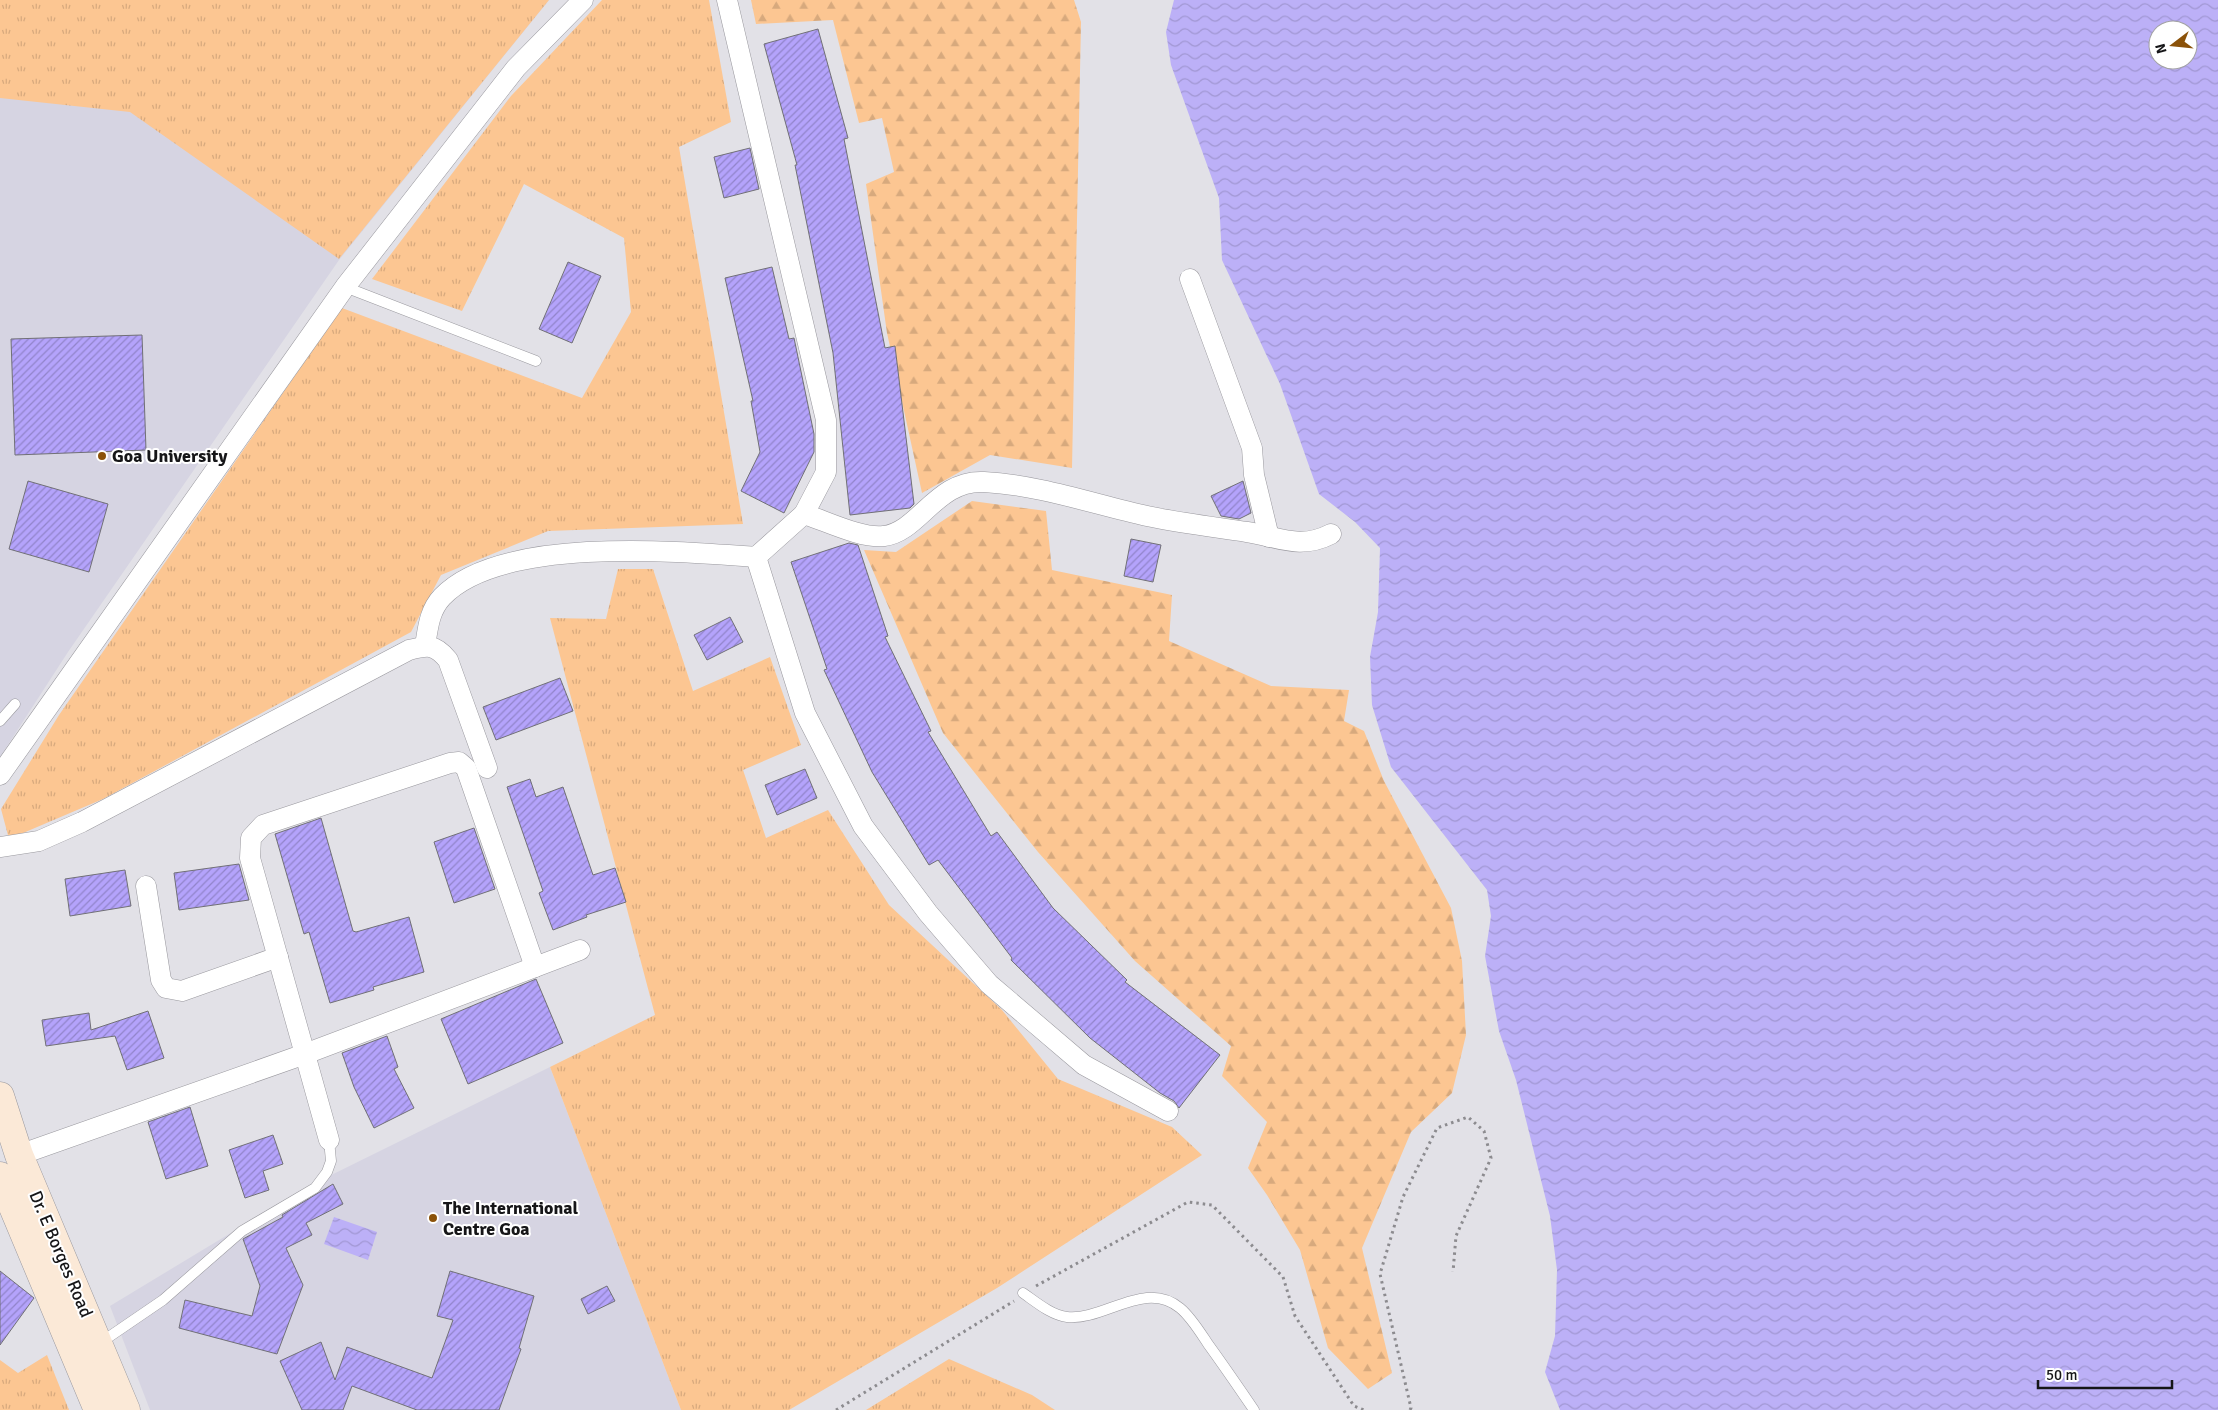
<svg xmlns="http://www.w3.org/2000/svg" width="2218" height="1410" viewBox="0 0 2218 1410" font-family="Signika,sans-serif">
<style>
.built{fill:#d6d4e2}
.grass{fill:url(#grass-tufts)}
.forest{fill:url(#forest-firs)}
.water{fill:url(#water-waves);fill-rule:evenodd}
.building{fill:url(#building-hatch);stroke:#717076}
.lines{fill:none;stroke-linecap:round;stroke-linejoin:round}
.lane-casing{stroke:#99989e;stroke-width:11}
.street-casing{stroke:#99989e;stroke-width:21}
.secondary-casing{stroke:#99989e;stroke-width:29}
.path{stroke:#8c8b8f;stroke-width:3;stroke-dasharray:2.5 4;stroke-linecap:butt}
.lane{stroke:#fff;stroke-width:10}
.street{stroke:#fff;stroke-width:20}
.secondary{stroke:#fbe9d7;stroke-width:28}
.poi-dot{fill:#8b5209;stroke:#fff;stroke-width:2}
.labels{text-anchor:middle;dominant-baseline:central;stroke-width:4;stroke-linejoin:round;paint-order:stroke}
.poi-label{font-size:18px;font-weight:bold;fill:#161618;stroke:#fff;text-anchor:start}
.street-label{font-size:18px;fill:#161618;stroke:#fff}
</style>
<defs>
<pattern id="grass-tufts" width="24" height="20" patternUnits="userSpaceOnUse" patternTransform="scale(1.25)"><rect width="24" height="20" fill="#fcc692"/><path d="M3 7l-1-3M5 7V3M7 7l1-3M15 17l-1-3M17 17v-4M19 17l1-3" fill="none" stroke="#d7a97d"/></pattern>
<pattern id="forest-firs" width="22" height="20" patternUnits="userSpaceOnUse" patternTransform="scale(1.25)"><rect width="22" height="20" fill="#fcc692"/><path d="M5 1l3.5 6h-7zM16 11l3.5 6h-7z" fill="#d7a97d"/></pattern>
<pattern id="water-waves" width="16" height="10" patternUnits="userSpaceOnUse" patternTransform="scale(1.25)"><rect width="16" height="10" fill="#bcb0f7"/><path d="M0 5q4-4 8 0t8 0" fill="none" stroke="#a197d3"/></pattern>
<pattern id="building-hatch" width="6" height="6" patternUnits="userSpaceOnUse" patternTransform="scale(1.25)"><rect width="6" height="6" fill="#b4a3fb"/><path d="M-1 1l2-2M0 6l6-6M5 7l2-2" fill="none" stroke="#9184ca"/></pattern>
</defs>
<rect width="100%" height="100%" fill="#e2e1e7"/>
<g class="built">
<path d="M0,0H549L339,260L68,652L0,757Z"/>
<path d="M550,1067L681,1410H150L110,1306L305,1188Z"/>
</g>
<g class="grass">
<path d="M0,0H549L339,259L130,112L0,98Z"/>
<path d="M602,0H709L731,122L679,147L743,524L548,531L441,575L411,632L103,799L9,839L1,809L59,715L342,308L582,398L631,312L624,238L524,184L462,311L372,279L511,96Z"/>
<path d="M618,569H653L693,691L770,657L801,745L743,770L766,838L828,810L889,905L1002,1010L1058,1079L1172,1127L1202,1155L997,1288L789,1410H681L550,1067L655,1015L550,618L606,619Z"/>
<path d="M47,1355L69,1410H0V1360L18,1373Z"/>
<path d="M949,1359L1032,1395L1055,1410H866Z"/>
</g>
<g class="forest">
<path d="M751,0H1074L1081,22L1072,468L990,455L922,493L887,333L866,184L894,172L882,118L859,123L833,20L756,24Z"/>
<path d="M972,501L1046,511L1052,570L1172,595L1169,641L1271,686L1349,690L1344,721L1364,731L1384,781L1451,908L1462,961L1466,1035L1452,1093L1411,1132L1362,1248L1392,1373L1368,1389L1328,1348L1300,1250L1267,1195L1248,1168L1267,1122L1222,1076L1231,1046L1135,961L1038,852L943,733L864,550L896,552Z"/>
</g>
<g class="water">
<path d="M1174,0H2218V1410H1560L1545,1372L1555,1336L1557,1270L1550,1216L1516,1080L1499,1031L1485,956L1491,916L1487,890L1391,767L1372,705L1370,657L1378,612L1380,548L1355,522L1319,494L1280,384L1222,260L1219,198L1171,65L1166,32ZM2158,30H2188V60H2158Z"/>
<path d="M334,1217L377,1232L368,1260L324,1244Z"/>
</g>
<g class="building">
<path d="M818,29L848,138L844,139L885,348L895,346L914,504L910,508L850,515L833,353L795,165H797L764,44Z"/>
<path d="M750,148L759,189L724,198L714,157Z"/>
<path d="M568,262L601,276L572,343L539,329Z"/>
<path d="M772,267L789,339L794,338L814,434V452L784,513L741,491L760,452L751,401H753L725,278Z"/>
<path d="M142,335L146,450L15,455L11,339Z"/>
<path d="M28,481L108,504L89,572L9,549Z"/>
<path d="M1243,481L1251,513L1239,519L1221,516L1211,496Z"/>
<path d="M1131,539L1161,545L1153,582L1124,576Z"/>
<path d="M849,543L858,545L888,636L885,637L931,731L928,732L991,836L997,832L1053,908L1127,980L1125,982L1220,1055L1179,1108L1174,1101L1160,1093L1090,1038L1011,960L1012,958L938,860L929,865L872,772L824,670L827,669L791,562Z"/>
<path d="M730,617L743,642L707,660L694,635Z"/>
<path d="M560,678L573,711L496,740L483,707Z"/>
<path d="M805,769L817,798L777,815L765,785Z"/>
<path d="M530,779L536,797L563,787L593,875L615,868L626,902L586,915L587,917L553,930L539,893L543,891L507,787Z"/>
<path d="M321,818L353,931L356,932L409,917L424,972L373,987L374,990L330,1003L309,932L304,934L275,834Z"/>
<path d="M474,828L495,889L454,903L434,842Z"/>
<path d="M239,864L249,900L179,910L174,873Z"/>
<path d="M125,870L131,906L70,916L65,879Z"/>
<path d="M536,979L563,1043L468,1084L441,1019Z"/>
<path d="M148,1011L164,1058L127,1070L115,1036L46,1046L42,1020L89,1013L91,1030Z"/>
<path d="M387,1036L398,1067L394,1069L414,1108L374,1128L354,1087L342,1053Z"/>
<path d="M190,1107L208,1166L166,1179L148,1122Z"/>
<path d="M273,1135L283,1164L263,1171L269,1190L245,1198L229,1150Z"/>
<path d="M333,1184L343,1204L306,1223L312,1235L286,1248L303,1285L277,1354L179,1328L185,1300L252,1316L260,1286L243,1239L283,1217L282,1215Z"/>
<path d="M0,1271L34,1298L0,1345Z"/>
<path d="M450,1271L534,1296L519,1348L521,1349L499,1410H417L352,1386L343,1410H302L280,1361L321,1342L335,1380L347,1347L432,1378L453,1320L437,1316Z"/>
<path d="M607,1286L615,1301L588,1314L581,1299Z"/>
</g>
<g class="lines">
<defs>
<g id="lane">
<path d="M345,287L536,361"/>
<path d="M0,721L15,704"/>
<path d="M1023,1293C1036,1302 1051,1315 1067,1317C1104,1321 1145,1279 1180,1308C1191,1317 1200,1332 1208,1344C1224,1366 1239,1388 1254,1410"/>
<path d="M100,1343L163,1300L242,1231L315,1188L327,1172L331,1161L329,1140"/>
</g>
<g id="street">
<path d="M727,0L826,420V472L804,514L756,557L805,713L863,826L928,913L989,984L1084,1065L1168,1111"/>
<path d="M1190,279L1252,448L1254,475L1269,537"/>
<path d="M804,514C826,521 862,539 884,536C919,532 937,479 984,482C1039,485 1093,504 1147,516C1180,523 1214,527 1247,532C1279,537 1300,550 1331,534"/>
<path d="M425,646C428,628 429,611 442,597C500,536 677,551 756,557"/>
<path d="M0,775L345,287L516,68L583,0"/>
<path d="M0,847L39,841L82,822L409,650C428,645 435,644 448,660L487,768"/>
<path d="M146,886L161,980L166,988L182,991L278,957"/>
<path d="M329,1140L250,858L251,838L263,825L450,763L459,762L466,768L535,967"/>
<path d="M19,1155L305,1054L580,950"/>
</g>
<g id="secondary">
<path d="M0,1096L19,1155L126,1410"/>
<path d="M0,1176L98,1410"/>
</g>
</defs>
<use href="#lane" class="lane-casing"/>
<use href="#street" class="street-casing"/>
<use href="#secondary" class="secondary-casing"/>
<g class="path">
<path d="M1036,1286L1188,1202L1212,1205L1283,1277L1295,1316L1354,1406L1364,1410"/>
<path d="M836,1410L1014,1301"/>
<path d="M1410,1410L1411,1408L1380,1274L1403,1197L1437,1128L1468,1117L1484,1131L1491,1158L1456,1236L1453,1272"/>
</g>
<use href="#lane" class="lane"/>
<use href="#street" class="street"/>
<use href="#secondary" class="secondary"/>
</g>
<g class="poi-dot">
<circle cx="102" cy="456" r="5"/>
<circle cx="433" cy="1218" r="5"/>
</g>
<g class="labels">
<g class="poi-label">
<text x="112" y="456">Goa University</text>
<text x="443" y="1208">The International<tspan x="443" dy="21">Centre Goa</tspan></text>
</g>
<g class="street-label">
<text transform="translate(61 1254) rotate(67)">Dr. E Borges Road</text>
</g>
</g>
<g transform="translate(2173 45) rotate(254)"><circle r="24" fill="#ffffff" stroke="#a2a2a3"/>
<path d="M0-4L9 19L0 12L-9 19Z" fill="#8b5209"/>
<text y="-8" font-size="14" font-weight="bold" text-anchor="middle" fill="#161618">N</text>
</g>
<path d="M2038 1380v8h134v-8" fill="none" stroke="#161618" stroke-width="2.5"/>
<text x="2046" y="1380" font-size="15" fill="#161618" stroke="#ffffff" stroke-width="4" paint-order="stroke">50 m</text>
</svg>
